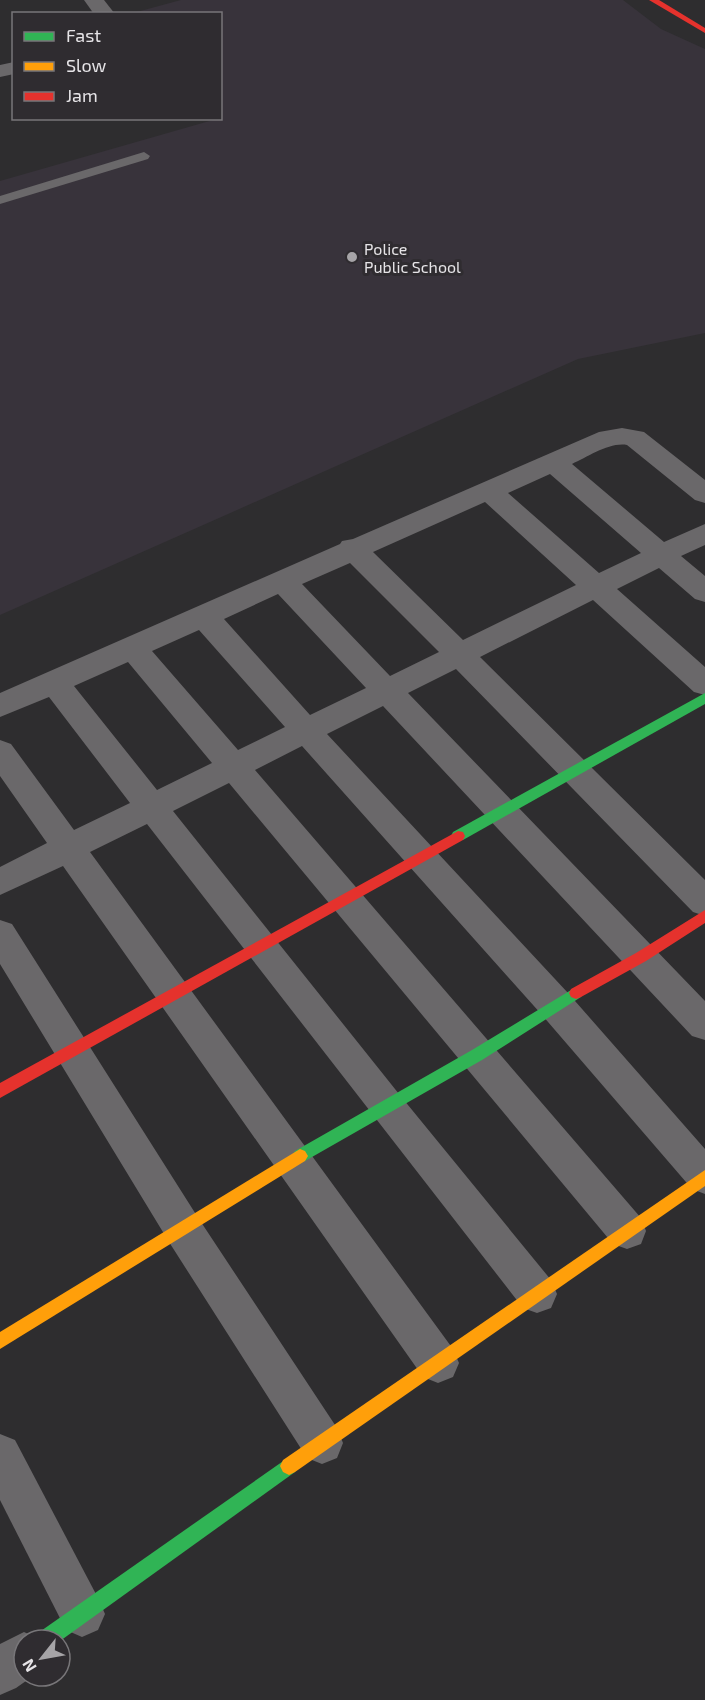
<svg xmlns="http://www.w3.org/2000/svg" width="705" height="1700" viewBox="0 0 705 1700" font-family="'Exo 2',sans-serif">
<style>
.built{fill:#38333b}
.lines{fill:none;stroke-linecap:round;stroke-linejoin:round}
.lane{fill:#6a686a;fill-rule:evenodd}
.street{fill:#6a686a;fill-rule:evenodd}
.fast{fill:#30b455;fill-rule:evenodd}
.slow{fill:#ff9f0a;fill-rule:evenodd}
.jam{fill:#e5322d;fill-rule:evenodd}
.poi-dot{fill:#a6a4a7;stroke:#2f2c30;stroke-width:2}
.labels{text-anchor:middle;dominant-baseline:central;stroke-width:6;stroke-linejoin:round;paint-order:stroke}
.far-poi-label{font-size:16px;fill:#e6e4e7;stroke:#2f2c30;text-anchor:start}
</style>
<rect width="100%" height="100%" fill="#2e2d2f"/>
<path class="built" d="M181,0H623L661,29L705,49V333L578,359L0,615V181L220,118V14L133,13Z"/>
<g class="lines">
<path class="lane" d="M144,152L150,156L148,159L0,204V196Z"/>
<g class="street">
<path d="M84,0H104L115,14H94Z"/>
<path d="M14,62V74L0,77V65Z"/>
<path d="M622,428L644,432L705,480V503L695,500L627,445C609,442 588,457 572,464L664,542L705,524V545L681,556L705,576V602L695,599L659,568L617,589L705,667V695L694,692L593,600L480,657L705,880V916L693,912L456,669L408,693L705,1001V1040L692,1036L383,706L327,734L568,993L705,1149V1194L692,1189L542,1015L302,746L255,770L641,1218L646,1231L641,1244L627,1249L613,1244L229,783L173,811L399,1094L551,1280L557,1294L551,1308L537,1313L523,1308L147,824L90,852L453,1349L459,1363L453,1377L438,1383L423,1377L63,866L0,895V867L47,843L0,776V740L11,744L74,830L130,803L49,697L0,717V693L340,544L342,541L353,539L599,432ZM550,474L641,553L599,573L508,493ZM485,502L576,585L463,640L373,552ZM350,563L439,652L390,676L302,584ZM278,594L366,688L310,715L224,619ZM199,630L285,727L238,750L152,651ZM128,662L212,763L157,790L74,686Z"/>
<path d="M0,920L12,924L197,1216L337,1428L343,1443L337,1458L322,1464L307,1458L169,1242L0,964Z"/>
<path d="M0,1434L15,1440L98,1598L105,1614L98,1630L82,1637L66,1630L0,1500Z"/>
<path d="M24,1632L41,1640H24V1676H33L16,1688L0,1695V1644Z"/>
</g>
<g class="fast">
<path d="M705,693V704L463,840H453L451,836L453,832Z"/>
<path d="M576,987L581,989L583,993L581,997L482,1060L305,1161L300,1163L295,1161L292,1156L295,1151L472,1050Z"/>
<path d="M289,1457L295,1460L298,1466L295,1472L60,1641L36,1640L38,1633Z"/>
</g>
<g class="slow">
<path d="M300,1149L305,1151L308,1156L305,1161L0,1349V1332Z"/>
<path d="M705,1170V1186L295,1472L289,1475L283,1472L280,1466L283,1460Z"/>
</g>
<g class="jam">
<path d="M649,0H659L705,28V33Z"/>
<path d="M458,831L463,832L465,836L463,840L0,1098V1083Z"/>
<path d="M705,910V923L646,961L581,997L576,999L571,997L569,993L571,989L636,953Z"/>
</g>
</g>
<circle class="poi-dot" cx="352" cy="257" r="6"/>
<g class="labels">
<g class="far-poi-label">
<text x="364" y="248">Police<tspan x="364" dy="18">Public School</tspan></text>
</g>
</g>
<rect x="12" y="12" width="210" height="108" fill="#2f2c30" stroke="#787679" stroke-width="1.5"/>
<rect x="24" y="32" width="30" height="9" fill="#30b455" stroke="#787679" stroke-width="1.5"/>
<text x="66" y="42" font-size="18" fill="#e6e4e7">Fast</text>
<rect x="24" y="62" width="30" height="9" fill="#ff9f0a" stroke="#787679" stroke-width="1.5"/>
<text x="66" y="72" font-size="18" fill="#e6e4e7">Slow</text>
<rect x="24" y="92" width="30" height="9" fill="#e5322d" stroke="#787679" stroke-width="1.5"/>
<text x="66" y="102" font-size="18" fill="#e6e4e7">Jam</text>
<g transform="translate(42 1658) rotate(239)"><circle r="28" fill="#2f2c30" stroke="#787679" stroke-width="1.5"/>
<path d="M0-4.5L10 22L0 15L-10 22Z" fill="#a6a4a7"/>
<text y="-9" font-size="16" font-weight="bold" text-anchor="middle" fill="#e6e4e7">N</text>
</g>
</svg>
